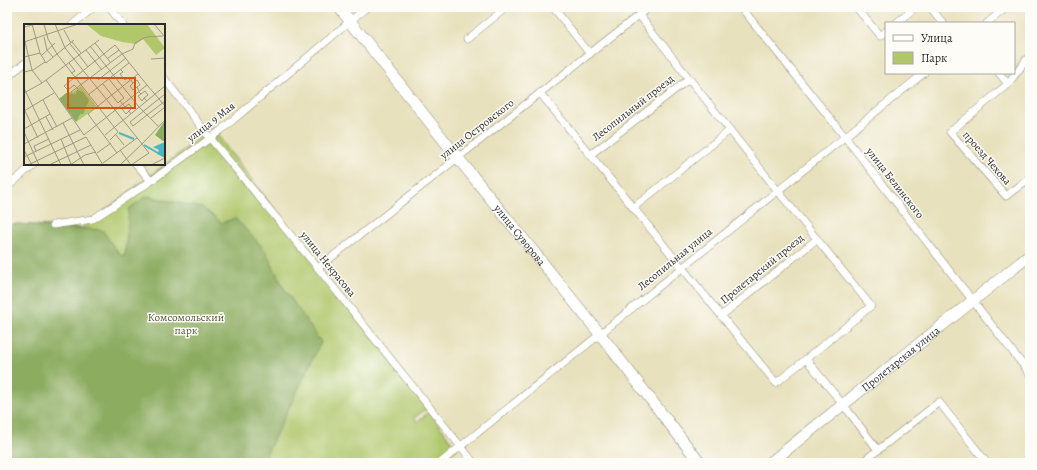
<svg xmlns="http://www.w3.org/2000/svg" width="1037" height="470" viewBox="0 0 1037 470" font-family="Alegreya,serif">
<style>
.green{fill:#b0c76c;stroke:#6e794c}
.forest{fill:#8cac60;stroke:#5c6c46}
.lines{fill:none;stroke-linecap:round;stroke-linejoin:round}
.street-casing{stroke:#8a8674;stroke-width:8}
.secondary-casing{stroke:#8a8674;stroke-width:12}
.street{stroke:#fff;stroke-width:7}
.secondary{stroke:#fff;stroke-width:11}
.labels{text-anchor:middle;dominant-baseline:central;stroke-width:3;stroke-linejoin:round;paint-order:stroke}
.street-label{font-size:11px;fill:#2b2b2b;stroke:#fdfcf7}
.park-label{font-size:11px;fill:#535a3e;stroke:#fdfcf7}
.inset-river{fill:none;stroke:#4ab8c1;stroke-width:2}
.inset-road{fill:none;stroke:#9c9883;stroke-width:1}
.view{fill:#d5540f;fill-opacity:0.15;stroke:#d5540f;stroke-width:2}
.inset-edge{fill:none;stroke:#2b2b2b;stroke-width:2}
</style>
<rect width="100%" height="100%" fill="#fdfcf7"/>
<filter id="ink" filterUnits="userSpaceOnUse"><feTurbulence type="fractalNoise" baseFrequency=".025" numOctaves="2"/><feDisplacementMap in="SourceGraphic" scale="8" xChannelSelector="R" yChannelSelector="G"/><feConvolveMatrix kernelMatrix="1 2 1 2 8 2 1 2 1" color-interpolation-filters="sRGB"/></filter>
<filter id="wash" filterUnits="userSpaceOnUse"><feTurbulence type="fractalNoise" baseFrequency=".012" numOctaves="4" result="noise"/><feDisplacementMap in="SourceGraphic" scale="16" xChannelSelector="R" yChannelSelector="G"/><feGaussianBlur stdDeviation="0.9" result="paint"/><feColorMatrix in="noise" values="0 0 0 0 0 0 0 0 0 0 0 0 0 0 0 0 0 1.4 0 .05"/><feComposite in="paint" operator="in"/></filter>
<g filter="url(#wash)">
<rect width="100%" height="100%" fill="#e8e1bd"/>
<path class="green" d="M212,128L427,408L414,418L417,422L429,412L457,449L439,463H7V229L17,224L82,228Z"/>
<path class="forest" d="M147,196L203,208L222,223L235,218L265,250L283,287L321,342L262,463H7V225L17,224L102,230L120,255L125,256L129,209Z"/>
</g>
<g filter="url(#ink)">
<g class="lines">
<defs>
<g id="street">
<path d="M109,7L123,25"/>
<path d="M553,7L590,54"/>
<path d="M741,7L845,137L1030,374"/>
<path d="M856,7L880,36L886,31"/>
<path d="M930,7L943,23"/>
<path d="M639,15L778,191L871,306L806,359"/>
<path d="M896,23L916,7"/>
<path d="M987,23L1007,7"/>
<path d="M72,25L94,7"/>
<path d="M467,39L507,7"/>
<path d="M999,73L1008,84L950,132L1006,196L1030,178"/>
<path d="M7,77L25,63"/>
<path d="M164,78L210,138L318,268L474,463"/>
<path d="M1008,84L1030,55"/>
<path d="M540,93L776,383L806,359L849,412L878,450L939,402L987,463"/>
<path d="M590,155L689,79"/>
<path d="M136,164L151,181"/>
<path d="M7,182L11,184L34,164"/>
<path d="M633,208L730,130"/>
<path d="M53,225L93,219L151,181L220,131L367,7"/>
<path d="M318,268L649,7"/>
<path d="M721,316L817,239"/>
<path d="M440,463L924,73"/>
<path d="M861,463L878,450"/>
</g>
<g id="secondary">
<path id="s1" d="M339,7L458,158L600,334L700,463"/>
<path id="s2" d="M770,463L1030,255"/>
</g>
</defs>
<use href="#street" class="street-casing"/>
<use href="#secondary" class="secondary-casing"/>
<use href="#street" class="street"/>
<use href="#secondary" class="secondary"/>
</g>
</g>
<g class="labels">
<g class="street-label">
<text transform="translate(633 108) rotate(-38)">Лесопильный проезд</text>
<text transform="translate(211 122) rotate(-38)">улица 9 Мая</text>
<text transform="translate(477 129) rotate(-38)">улица Островского</text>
<text transform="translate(987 158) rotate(49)">проезд Чехова</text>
<text transform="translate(895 183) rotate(52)">улица Белинского</text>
<text stroke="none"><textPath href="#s1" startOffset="291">улица Суворова</textPath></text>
<text transform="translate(675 259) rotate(-39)">Лесопильная улица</text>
<text transform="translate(328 264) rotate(51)">улица Некрасова</text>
<text transform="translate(762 269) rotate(-39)">Пролетарский проезд</text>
<text stroke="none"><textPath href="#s2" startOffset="167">Пролетарская улица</textPath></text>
</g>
<g class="park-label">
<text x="186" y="317">Комсомольский<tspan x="186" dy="13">парк</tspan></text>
</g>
</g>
<g transform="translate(24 24)">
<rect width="141" height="141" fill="#e8e1bd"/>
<path d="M62,0H123L141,24L132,31L119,15L112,20L98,18L77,12ZM57,62L73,83L52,98L45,68H49Z" fill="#b0c76c"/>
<path d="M53,66L59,68L65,76L59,90H56L52,98L35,75L42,69L52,70ZM140,98L141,117H139L131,111Z" fill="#8cac60"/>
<path d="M141,118L140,126L141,134L133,130L135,126L129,123Z" fill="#4ab8c1"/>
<path class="inset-river" d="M95,109L110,115M120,121L134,129"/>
<path class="inset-road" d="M8,0L16,29L22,39L50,16M20,0L24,15L33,30L94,108L86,116M31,0L41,24L91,86M130,0L141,13M0,3L12,0M40,6L47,19M20,13L23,26L29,33M0,14L8,46L18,59L22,56L60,111L123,61L141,82M0,18L54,0M48,18L57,29M71,19L87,39M46,20L55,31M66,22L115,83L135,103M62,26L78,46M98,30L109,25L111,19L122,13L139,12M55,31L64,43M17,32L31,19M0,33L16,29M84,34L95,26M127,35L141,34M45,39L51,47L47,49M97,46L99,48L96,50L101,56L104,54L106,56M0,48L9,46L21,38M85,55L100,74L96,77M22,56L75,16M74,56L102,34M107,56L109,59L106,62L109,66L113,63L115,67M109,59L113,56L116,61L113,63M79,60L94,79L96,77L101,83L105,80L108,84L105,87L107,90M0,64L37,141M54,65L50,61L44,66L40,62L91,21L123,61M47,68L98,30M115,68L117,70L121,67L124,71L120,74L123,77M0,69L18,59M117,70L114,72L118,77L120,74M141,70L106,98L109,102L141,77M64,71L105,39M19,76L33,103M101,83L98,85L102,90L105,87M91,86L118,120L141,96M0,87L30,69M1,87L14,114M22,93L29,106M127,94L141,83M39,99L60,141M0,105L26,90M0,108L15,141M81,111L141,62M92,111L100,121M62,113L79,141M37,115L47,140M0,120L48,94M0,126L8,141M96,126L107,141M12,127L10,122L25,115M73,129L87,119M93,129L64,90L114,50M0,133L56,106M79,139L113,114M4,141L62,113M25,141L67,121M46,141L61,131L72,128M96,141L118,120L125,129L107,141M127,141L141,134"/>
<path class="view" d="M44,54H111V84H44Z"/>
<rect width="141" height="141" class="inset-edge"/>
</g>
<rect width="1037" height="470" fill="none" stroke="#fdfcf7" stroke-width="24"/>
<rect x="885" y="22" width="130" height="52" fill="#fdfcf7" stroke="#a9a8a5"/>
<rect x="893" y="35" width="20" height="6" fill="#ffffff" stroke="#a9a8a5"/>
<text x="921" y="42" font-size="12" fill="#2b2b2b">Улица</text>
<rect x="893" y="52" width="20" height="12" fill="#b0c76c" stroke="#a9a8a5"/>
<text x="921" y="62" font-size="12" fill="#2b2b2b">Парк</text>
</svg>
